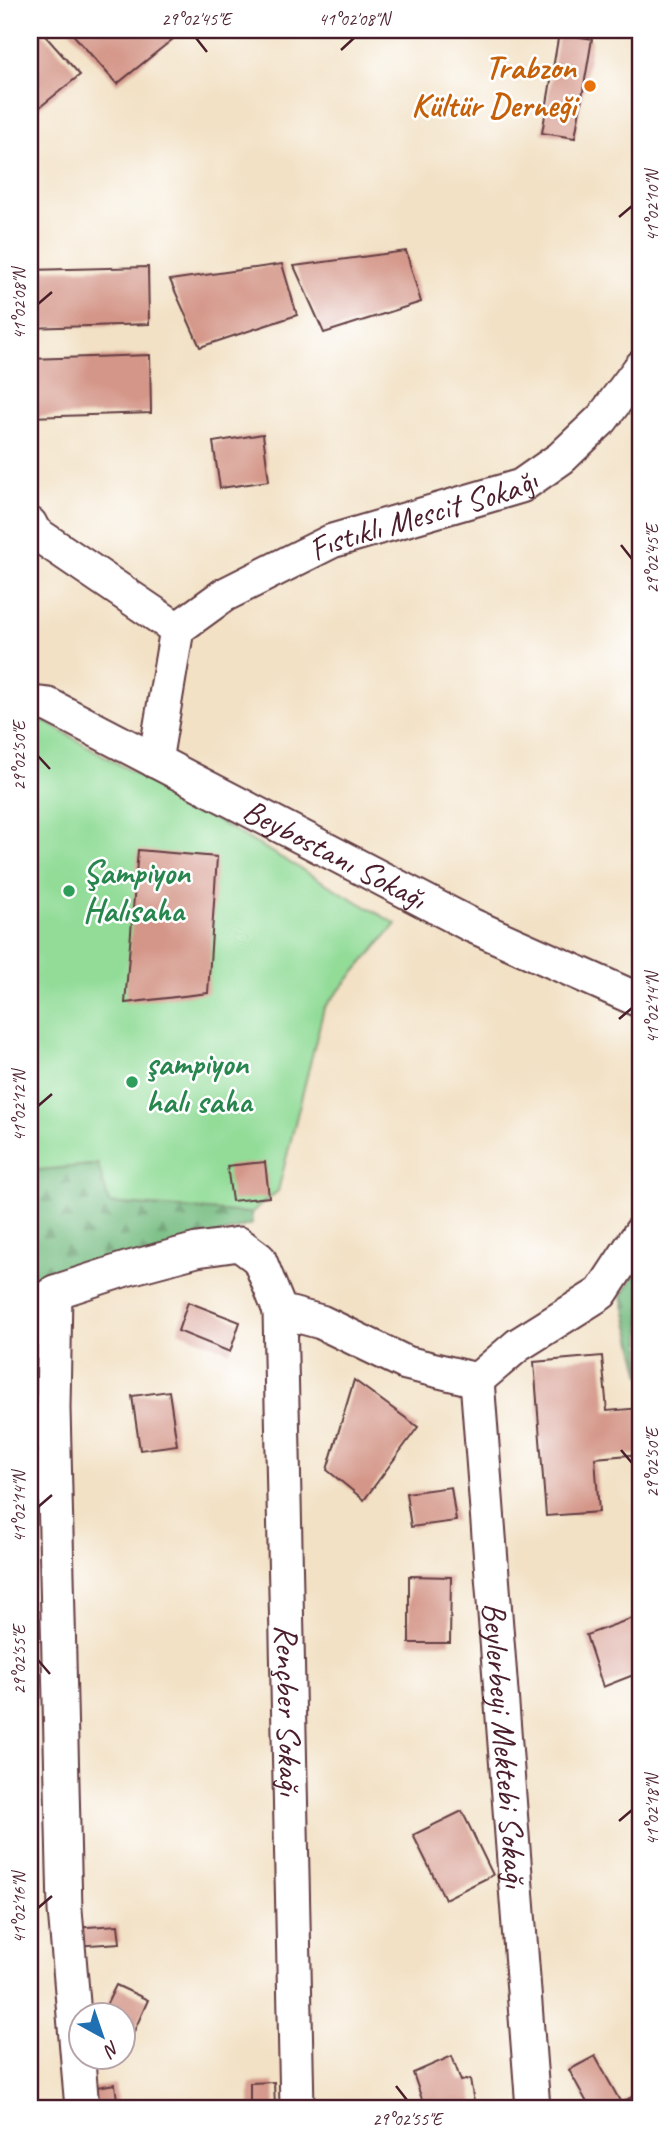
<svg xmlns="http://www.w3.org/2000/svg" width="671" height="2138" viewBox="0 0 671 2138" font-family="Caveat,sans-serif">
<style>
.forest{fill:url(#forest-firs);stroke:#606e56;stroke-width:2}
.park{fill:#92dc98;stroke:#6e7e62;stroke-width:2}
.building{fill:#d49688}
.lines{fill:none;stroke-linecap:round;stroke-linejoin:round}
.minor-casing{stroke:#633c42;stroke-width:37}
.minor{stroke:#fff;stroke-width:33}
.ticks{fill:none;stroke:#4a1f2b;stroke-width:2.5}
.food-dot{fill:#e8710a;stroke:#fff;stroke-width:2.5}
.leisure-dot{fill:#2e9e5b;stroke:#fff;stroke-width:2.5}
.labels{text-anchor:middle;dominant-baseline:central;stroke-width:5;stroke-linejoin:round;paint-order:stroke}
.food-label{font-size:33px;font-weight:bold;fill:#c56008;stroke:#fff;text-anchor:end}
.street-label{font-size:33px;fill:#4a1f2b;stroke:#fff}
.leisure-label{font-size:33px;font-weight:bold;fill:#27864d;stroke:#fff;text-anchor:start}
.neatline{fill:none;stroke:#4a1f2b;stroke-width:2.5}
.ticks-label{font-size:18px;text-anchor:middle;fill:#4a1f2b}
</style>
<defs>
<pattern id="forest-firs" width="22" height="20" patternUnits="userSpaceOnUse" patternTransform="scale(1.75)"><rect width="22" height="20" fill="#75bc80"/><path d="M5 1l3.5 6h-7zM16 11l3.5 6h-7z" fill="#629869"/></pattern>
</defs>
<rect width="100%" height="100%" fill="#fff"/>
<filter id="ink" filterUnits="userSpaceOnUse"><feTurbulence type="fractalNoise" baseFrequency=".0143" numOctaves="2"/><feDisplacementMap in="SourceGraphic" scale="14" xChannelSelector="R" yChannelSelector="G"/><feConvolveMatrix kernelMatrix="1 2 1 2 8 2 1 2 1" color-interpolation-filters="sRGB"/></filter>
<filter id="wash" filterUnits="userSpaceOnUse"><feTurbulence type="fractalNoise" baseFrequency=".00686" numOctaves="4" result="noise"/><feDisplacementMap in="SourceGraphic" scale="28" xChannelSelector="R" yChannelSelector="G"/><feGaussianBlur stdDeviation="1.57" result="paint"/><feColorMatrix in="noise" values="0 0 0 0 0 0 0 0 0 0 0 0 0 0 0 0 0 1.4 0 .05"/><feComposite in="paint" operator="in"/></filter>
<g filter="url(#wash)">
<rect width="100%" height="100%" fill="#f2e1c5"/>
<g class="forest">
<path d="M99,1164L109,1203L251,1213L252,1224L51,1287L30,1301V1171Z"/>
<path d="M641,1263V1376L622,1296Z"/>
</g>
<path class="park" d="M30,718L42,720L396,924L324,1008L278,1191L251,1213L109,1203L98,1164L30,1171Z"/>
<g id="blocks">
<g class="building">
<path d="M30,30H40L80,75L30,115Z"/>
<path d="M69,30H164L173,39L117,84Z"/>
<path d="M559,33L592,39L575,138L542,133Z"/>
<path d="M406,251L421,302L324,333L294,266Z"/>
<path d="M282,264L297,315L200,347L170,280Z"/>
<path d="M148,267L149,324L30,328V270Z"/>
<path d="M150,355L151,413L30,417V359Z"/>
<path d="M263,434L269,481L220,488L213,442Z"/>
<path d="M138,850L217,857L208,993L125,1003Z"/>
<path d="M265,1162L269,1197L232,1201L227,1166Z"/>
<path d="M188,1302L240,1322L230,1352L178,1331Z"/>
<path d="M602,1356L607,1411L641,1408V1454L595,1458L599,1512L546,1516L534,1362Z"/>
<path d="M30,1366L42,1379L30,1391Z"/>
<path d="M354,1380L418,1427L364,1500L327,1470Z"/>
<path d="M169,1391L177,1445L140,1450L132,1396Z"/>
<rect x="30" y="1452" width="7" height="41"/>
<path d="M451,1487L456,1521L411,1527L406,1493Z"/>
<path d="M409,1576L451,1577L450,1643H409Z"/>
<path d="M641,1615V1672L603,1687L586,1635Z"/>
<path d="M635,1720H641V1812L636,1813Z"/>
<path d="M462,1811L493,1875L445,1899L413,1835Z"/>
<path d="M118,1925L120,1943L73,1946L72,1928Z"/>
<path d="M116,1985L148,2000L132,2036L122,2032V2016H101Z"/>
<path d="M452,2056L461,2081L470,2079L475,2108H425L413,2073Z"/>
<path d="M595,2056L621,2103L641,2092V2108H590L569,2070Z"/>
<path d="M274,2082L275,2108H250V2083Z"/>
<path d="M115,2084L118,2108H88L85,2089Z"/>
</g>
</g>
</g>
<g filter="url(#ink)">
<use href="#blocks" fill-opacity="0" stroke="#633c42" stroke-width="2"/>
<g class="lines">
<defs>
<g id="minor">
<path d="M30,524L34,532L177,629"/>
<path id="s1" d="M177,629L224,595L332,541L521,486L561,458L602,419L641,367"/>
<path id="s2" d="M30,703L48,705L471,925L641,1001"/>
<path d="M155,761L177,629"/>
<path d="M55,1292L53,1408L65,1910L82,2108"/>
<path d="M30,1311L55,1292L126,1269L197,1250L239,1244L259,1259L280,1311L321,1322L406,1363L477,1380"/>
<path id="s3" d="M280,1311L297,2108"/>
<path id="s4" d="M477,1380L533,2108"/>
<path d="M477,1380L518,1345L601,1293L641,1232"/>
</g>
</defs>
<use href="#minor" class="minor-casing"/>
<use href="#minor" class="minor"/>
</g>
</g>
<path class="ticks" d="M196,38L207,52M341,50L354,38M619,217L632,206M38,304L52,292M621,545L632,559M38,756L50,769M619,1019L632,1008M38,1106L52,1094M621,1450L632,1463M38,1507L52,1495M38,1660L50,1674M619,1821L632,1810M38,1908L52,1896M396,2086L407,2100"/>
<circle class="food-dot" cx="590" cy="86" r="7"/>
<g class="leisure-dot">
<circle cx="69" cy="891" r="7"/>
<circle cx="132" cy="1082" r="7"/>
</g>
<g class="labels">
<g class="food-label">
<text x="576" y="67">Trabzon<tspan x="576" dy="38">Kültür Derneği</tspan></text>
</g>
<g class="street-label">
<text stroke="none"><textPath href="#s1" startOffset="273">Fıstıklı Mescit Sokağı</textPath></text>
<text stroke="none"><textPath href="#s2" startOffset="341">Beybostanı Sokağı</textPath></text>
<text stroke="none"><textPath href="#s3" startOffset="399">Rençber Sokağı</textPath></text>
<text stroke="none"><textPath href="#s4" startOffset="366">Beylerbeyi Mektebi Sokağı</textPath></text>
</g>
<g class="leisure-label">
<text x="83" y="872">Şampiyon<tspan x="83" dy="38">Halısaha</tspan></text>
<text x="146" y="1063">şampiyon<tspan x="146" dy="38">halı saha</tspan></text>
</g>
</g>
<rect width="671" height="2138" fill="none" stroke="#fff" stroke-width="77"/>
<g transform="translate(102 2036) rotate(140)"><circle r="33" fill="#ffffff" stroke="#b7a5aa" stroke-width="2"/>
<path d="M0-5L12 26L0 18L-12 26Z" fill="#1f6fb2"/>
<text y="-10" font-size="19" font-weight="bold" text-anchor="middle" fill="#4a1f2b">N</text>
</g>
<rect x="38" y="38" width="594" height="2062" class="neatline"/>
<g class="ticks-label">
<text x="196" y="25">29°02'45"E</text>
<text x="354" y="25">41°02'08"N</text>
<text transform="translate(652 206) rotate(-90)" y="6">41°02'10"N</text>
<text transform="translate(19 304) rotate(-90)" y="6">41°02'08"N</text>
<text transform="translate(652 559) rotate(-90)" y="6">29°02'45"E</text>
<text transform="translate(19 756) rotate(-90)" y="6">29°02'50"E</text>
<text transform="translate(652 1008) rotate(-90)" y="6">41°02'14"N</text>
<text transform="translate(19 1106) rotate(-90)" y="6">41°02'12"N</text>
<text transform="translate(652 1463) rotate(-90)" y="6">29°02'50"E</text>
<text transform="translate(19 1507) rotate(-90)" y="6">41°02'14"N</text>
<text transform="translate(19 1660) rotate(-90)" y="6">29°02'55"E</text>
<text transform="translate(652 1810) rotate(-90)" y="6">41°02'18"N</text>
<text transform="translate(19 1908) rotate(-90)" y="6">41°02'16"N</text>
<text x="407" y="2125">29°02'55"E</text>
</g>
</svg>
